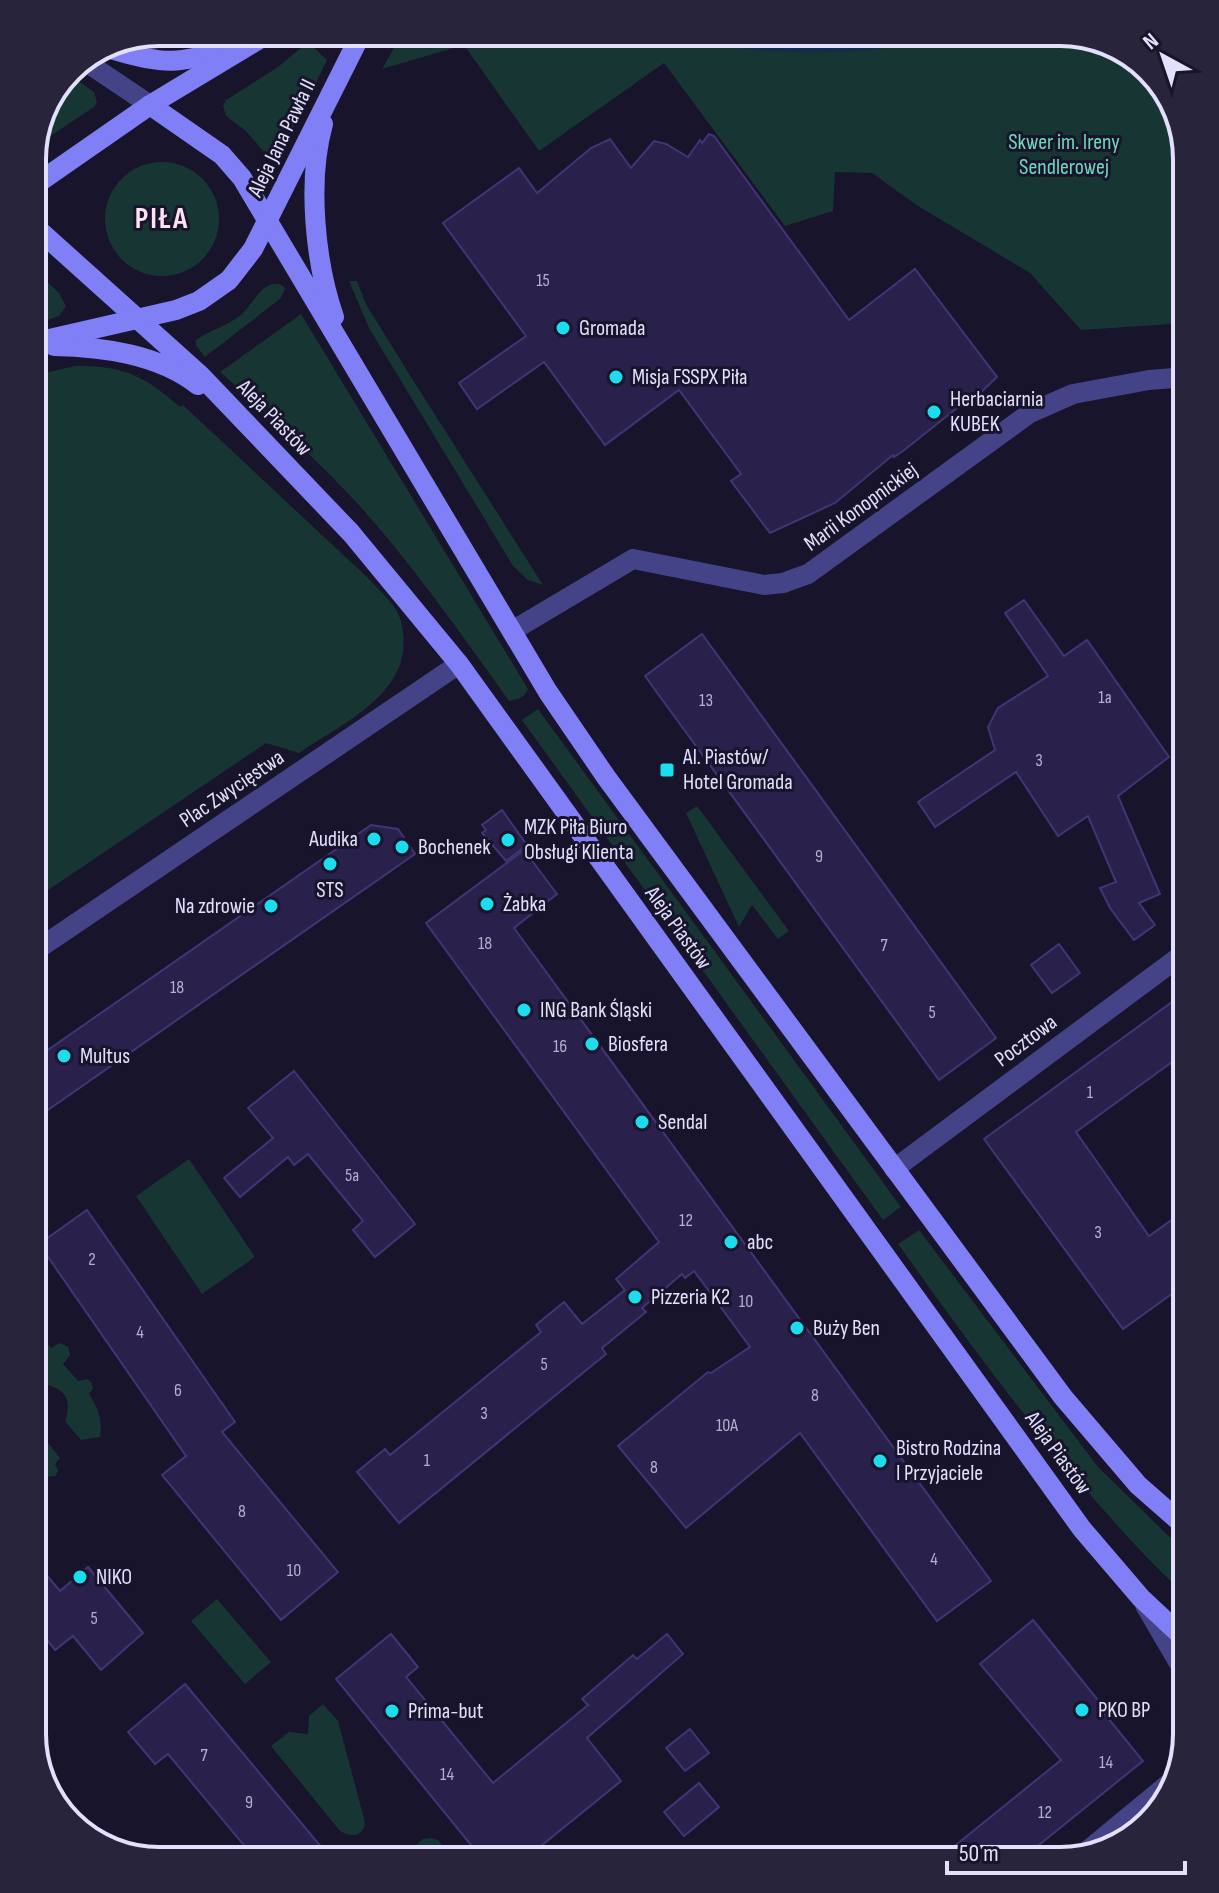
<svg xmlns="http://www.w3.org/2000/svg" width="1219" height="1893" viewBox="0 0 1219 1893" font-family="'Sofia Sans Condensed',sans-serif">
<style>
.green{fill:#173533}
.water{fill:#142b4f}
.building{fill:#29214b;stroke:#413575;stroke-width:2}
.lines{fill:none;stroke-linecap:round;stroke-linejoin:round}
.minor{stroke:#444387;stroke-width:20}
.tertiary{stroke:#444387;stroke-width:20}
.secondary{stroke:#807ff5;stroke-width:20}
.poi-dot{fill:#1bddee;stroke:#17142b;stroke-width:3}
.labels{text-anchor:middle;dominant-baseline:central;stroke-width:6;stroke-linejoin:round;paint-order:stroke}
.number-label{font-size:18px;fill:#b4b0d0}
.street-label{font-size:22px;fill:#e3e0fd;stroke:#17142b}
.park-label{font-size:22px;fill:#70d9bd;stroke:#17142b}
.poi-label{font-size:22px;fill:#e3e0fd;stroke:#17142b;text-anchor:start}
.district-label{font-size:30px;font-weight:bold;letter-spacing:2px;fill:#fde2f4;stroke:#17142b}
.rim{fill:none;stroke:#e3e0fd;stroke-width:4}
</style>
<rect width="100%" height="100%" fill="#17142b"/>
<g class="green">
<path d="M403,32H675L724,43L969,32H1069L1130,53L1174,102L1187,159V323L1081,330L1030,273L918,206L872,173L835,172L833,211L785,226L664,63L539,151L464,45L382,69Z"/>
<path d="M308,42L327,60L280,157L272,161L246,131L226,116L223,106L226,100L278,67Z"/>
<path d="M67,73L94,92L97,102L94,107L34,147Z"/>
<circle cx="162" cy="219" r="57"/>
<path d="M32,268L59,293L66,306L59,316L39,323L32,315Z"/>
<path d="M349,281H357L366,304L406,369L543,585L528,580L513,566L369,328Z"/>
<path d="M272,284H280L285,288L281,298L205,357L196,346V340C210,330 227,326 241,315C252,305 258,289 272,284Z"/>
<path d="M301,314L528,689C525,697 518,700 509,701C461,634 413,565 357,503C314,457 268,414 220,372Z"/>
<path d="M75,366C123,365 145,376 180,407L183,405L369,579C379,591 395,603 400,618C421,689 348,720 299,753L266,743L32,901V376Z"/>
<path d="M538,709L901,1207L883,1220L522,720Z"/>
<path d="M697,806L789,931L778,939L752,905L739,927L686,813Z"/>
<path d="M189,1159L255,1257L202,1294L136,1196Z"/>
<path d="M919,1230L1098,1467L1187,1554V1596C1153,1566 1123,1532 1093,1498C1023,1417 960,1331 898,1244Z"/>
<path d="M42,1338L51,1348L60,1343L68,1347L70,1355L63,1364L78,1381L87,1379L91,1382L93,1388L89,1394C98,1408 103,1420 100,1437L81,1440L65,1421C76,1392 55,1384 32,1383V1347Z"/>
<path d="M45,1439L60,1458L55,1464L58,1470L56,1476L45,1477L32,1472V1440Z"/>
<path d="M217,1599L271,1662L245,1684L191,1621Z"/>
<path d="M323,1704L338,1721L365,1822C363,1837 352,1838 340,1831L271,1746L289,1732L308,1734L309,1716Z"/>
<path d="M431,1838L438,1840L455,1861H414L415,1846L423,1839Z"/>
</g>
<path class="water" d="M652,32H987C870,57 769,61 652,32Z"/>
<g class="building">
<path d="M709,134L714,136L849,320L915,269L997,377L973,400L964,406L962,404L903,451L894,457L893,455L835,503L770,533L731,481L741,474L679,390L605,445L544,362L477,409L459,383L526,336L443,223L519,168L537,193L591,148L610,139L631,168L654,141L666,144L688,157L700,140L702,143Z"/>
<path d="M1024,600L1064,656L1087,640L1169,757L1118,796L1160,894L1139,903L1155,925L1134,940L1110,908L1100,888L1116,882L1088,816L1058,836L1016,772L935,827L918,802L995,750L988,727L998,708L1048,676L1005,613Z"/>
<path d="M702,634L996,1038L939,1080L645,676Z"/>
<path d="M502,810L527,845L506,861L482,833L486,830L482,825Z"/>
<path d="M371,825L398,829L415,854L32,1121V1061Z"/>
<path d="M524,850L557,894L514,928L991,1581L937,1621L800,1433L686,1528L618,1446L708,1372L711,1373L750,1347L694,1271L685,1278L682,1274L642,1308L646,1312L602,1348L606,1354L399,1523L357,1472L385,1449L390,1455L541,1332L536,1325L564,1302L582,1324L625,1290L616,1279L659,1242L426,923Z"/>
<path d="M1059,944L1080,973L1052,993L1031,965Z"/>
<path d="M1187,991V1051L1076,1132L1149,1236L1187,1209V1283L1123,1329L984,1139Z"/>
<path d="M294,1071L415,1224L375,1257L353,1230L363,1221L308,1154L294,1165L288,1157L240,1197L224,1178L273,1138L248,1108Z"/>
<path d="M87,1210L235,1422L222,1432L338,1572L281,1620L162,1475L186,1456L39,1244Z"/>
<path d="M32,1558L60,1591L88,1567L143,1633L101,1670L73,1636L55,1650L32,1620Z"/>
<path d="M1033,1620L1102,1705L1099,1707L1143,1761L1019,1861H936L1061,1760L980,1664Z"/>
<path d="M391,1634L418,1667L406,1677L493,1783L588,1705L582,1699L633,1655L637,1659L667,1634L683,1654L587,1738L621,1781L541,1846L553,1861H484L336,1679Z"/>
<path d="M185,1684L333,1861H257L168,1754L155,1764L128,1732Z"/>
<path d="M690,1729L709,1753L685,1771L666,1748Z"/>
<path d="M699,1783L719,1807L684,1836L664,1812Z"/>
</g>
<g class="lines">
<g class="minor">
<path d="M512,631L633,559L764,585L783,583L808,574L1030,413L1073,394L1149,380L1187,377"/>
<path d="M32,953L459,664"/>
<path d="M894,1169L1187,951"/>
<path d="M1145,1605L1187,1677"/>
<path d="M1081,1856L1173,1780"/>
</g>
<path class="tertiary" d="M86,62L150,105"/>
<g class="secondary">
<path d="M114,50C163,65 180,64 228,49"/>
<path d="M150,105L222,155L242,178L548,692L606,777L1063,1397L1138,1485L1187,1528"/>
<path d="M323,124C307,181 315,262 334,317"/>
<path d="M32,187L150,105L271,32"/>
<path d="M32,224L200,375L351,533L459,664L1082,1529L1141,1598L1187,1641"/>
<path d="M32,343L176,310L199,301L229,280L253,249L362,32"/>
<path d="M54,346C103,347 158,354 198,385"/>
</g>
</g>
<g class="poi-dot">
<circle cx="563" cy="328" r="8"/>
<circle cx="616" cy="377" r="8"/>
<circle cx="934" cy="412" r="8"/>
<rect x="659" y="762" width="16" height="16" rx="4"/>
<circle cx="374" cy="839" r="8"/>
<circle cx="508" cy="840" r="8"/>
<circle cx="402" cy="847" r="8"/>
<circle cx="330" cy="864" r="8"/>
<circle cx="487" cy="904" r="8"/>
<circle cx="271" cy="906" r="8"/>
<circle cx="524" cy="1010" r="8"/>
<circle cx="592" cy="1044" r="8"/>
<circle cx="64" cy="1056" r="8"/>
<circle cx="642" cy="1122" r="8"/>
<circle cx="731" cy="1242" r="8"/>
<circle cx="635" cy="1297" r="8"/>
<circle cx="797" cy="1328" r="8"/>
<circle cx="880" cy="1461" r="8"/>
<circle cx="80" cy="1577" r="8"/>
<circle cx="1082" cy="1710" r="8"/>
<circle cx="392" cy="1711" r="8"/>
</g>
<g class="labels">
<g class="number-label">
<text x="543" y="280">15</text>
<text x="1105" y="697">1a</text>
<text x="706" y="700">13</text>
<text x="1039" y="760">3</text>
<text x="819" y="856">9</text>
<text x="485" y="943">18</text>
<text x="884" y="945">7</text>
<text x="177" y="987">18</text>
<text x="932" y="1012">5</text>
<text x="560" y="1046">16</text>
<text x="1090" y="1092">1</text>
<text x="352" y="1175">5a</text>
<text x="686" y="1220">12</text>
<text x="1098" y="1232">3</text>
<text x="92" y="1259">2</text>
<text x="746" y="1301">10</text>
<text x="140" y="1332">4</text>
<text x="544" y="1364">5</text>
<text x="178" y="1390">6</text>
<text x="815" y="1395">8</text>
<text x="484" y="1413">3</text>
<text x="727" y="1425">10A</text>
<text x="427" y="1460">1</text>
<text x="654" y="1467">8</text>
<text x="242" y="1511">8</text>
<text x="934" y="1559">4</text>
<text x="294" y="1570">10</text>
<text x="94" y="1618">5</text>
<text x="204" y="1755">7</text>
<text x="1106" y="1762">14</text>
<text x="447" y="1774">14</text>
<text x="249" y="1802">9</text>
<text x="1045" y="1812">12</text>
</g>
<g class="street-label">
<text transform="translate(282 138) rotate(-64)">Aleja Jana Pawła II</text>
<text transform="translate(274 418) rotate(46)">Aleja Piastów</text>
<text transform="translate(861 507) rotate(-36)">Marii Konopnickiej</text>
<text transform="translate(232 789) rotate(-34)">Plac Zwycięstwa</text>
<text transform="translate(678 928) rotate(54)">Aleja Piastów</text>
<text transform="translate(1026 1041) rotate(-37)">Pocztowa</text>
<text transform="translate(1058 1453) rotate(54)">Aleja Piastów</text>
</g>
<g class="park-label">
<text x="1064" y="142">Skwer im. Ireny<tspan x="1064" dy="25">Sendlerowej</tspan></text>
</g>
<g class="poi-label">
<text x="579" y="328">Gromada</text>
<text x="632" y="377">Misja FSSPX Piła</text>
<text x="950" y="399">Herbaciarnia<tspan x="950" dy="25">KUBEK</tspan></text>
<text x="683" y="757">Al. Piastów/<tspan x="683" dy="25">Hotel Gromada</tspan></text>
<text x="524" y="827">MZK Piła Biuro<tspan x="524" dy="25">Obsługi Klienta</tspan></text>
<text x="358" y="839" text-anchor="end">Audika</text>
<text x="418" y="847">Bochenek</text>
<text x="330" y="890" text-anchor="middle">STS</text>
<text x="503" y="904">Żabka</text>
<text x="255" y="906" text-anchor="end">Na zdrowie</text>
<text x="540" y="1010">ING Bank Śląski</text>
<text x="608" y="1044">Biosfera</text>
<text x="80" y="1056">Multus</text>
<text x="658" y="1122">Sendal</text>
<text x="747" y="1242">abc</text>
<text x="651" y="1297">Pizzeria K2</text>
<text x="813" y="1328">Buży Ben</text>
<text x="896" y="1448">Bistro Rodzina<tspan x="896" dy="25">I Przyjaciele</tspan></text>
<text x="96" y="1577">NIKO</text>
<text x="1098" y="1710">PKO BP</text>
<text x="408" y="1711">Prima-but</text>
</g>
<g class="district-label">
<text x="162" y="219">PIŁA</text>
</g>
</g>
<path d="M0 0H1219V1893H0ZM159 46H1060A113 113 0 0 1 1173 159V1734A113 113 0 0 1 1060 1847H159A113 113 0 0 1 46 1734V159A113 113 0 0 1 159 46Z" fill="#27243c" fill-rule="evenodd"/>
<path class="rim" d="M159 46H1060A113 113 0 0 1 1173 159V1734A113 113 0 0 1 1060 1847H159A113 113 0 0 1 46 1734V159A113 113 0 0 1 159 46Z"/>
<g transform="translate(1163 56) rotate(320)" stroke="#17142b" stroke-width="6" paint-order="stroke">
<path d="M0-6L14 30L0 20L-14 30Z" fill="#e3e0fd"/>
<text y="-12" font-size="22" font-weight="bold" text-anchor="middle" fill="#e3e0fd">N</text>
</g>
<path d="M947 1861v12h238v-12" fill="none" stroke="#e3e0fd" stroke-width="4"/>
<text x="959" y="1861" font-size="24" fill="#e3e0fd" stroke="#17142b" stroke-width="6" paint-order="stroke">50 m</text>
</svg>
